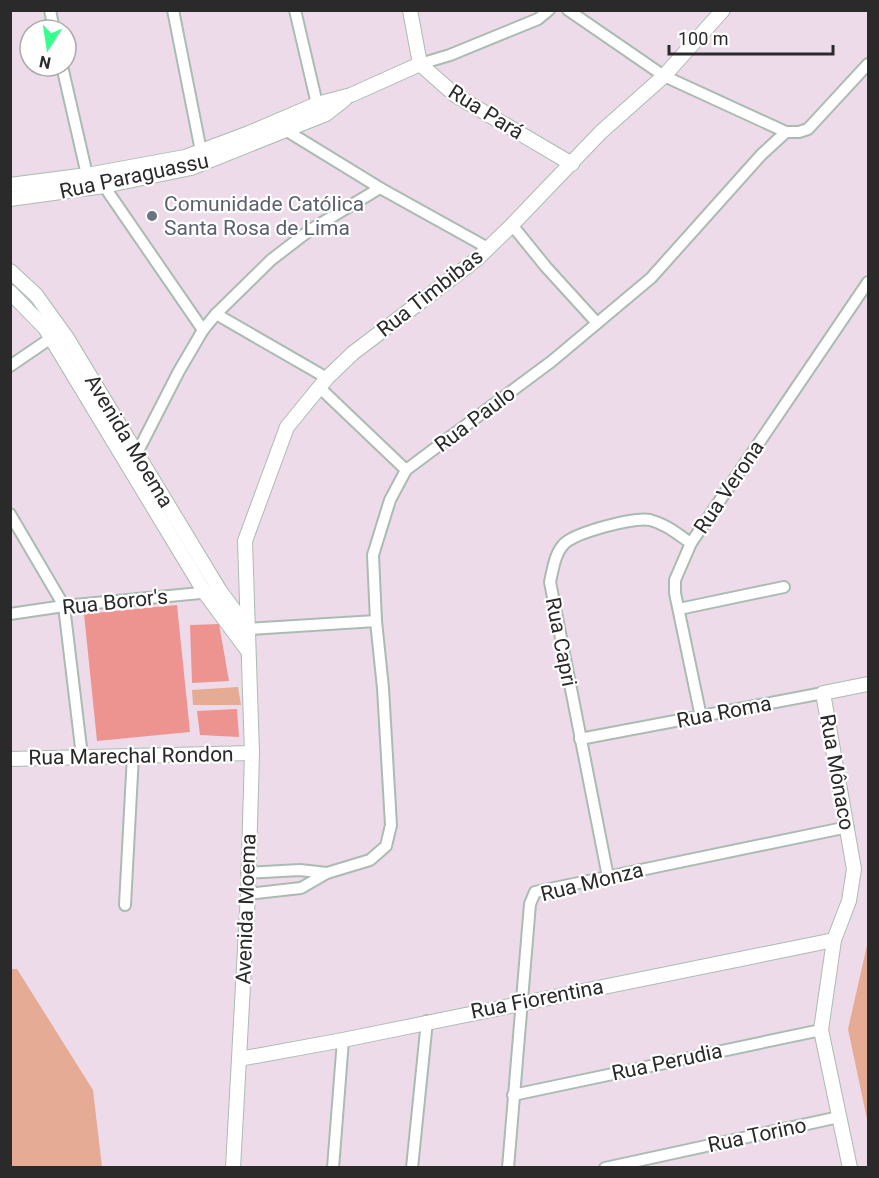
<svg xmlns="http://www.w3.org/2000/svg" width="879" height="1178" viewBox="0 0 879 1178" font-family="Roboto,sans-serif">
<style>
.green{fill:#e6ab95}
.pitch{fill:#ee9490}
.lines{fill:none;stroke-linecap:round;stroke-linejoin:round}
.street-casing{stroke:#abbbb2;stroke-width:14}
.secondary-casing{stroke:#abbbb2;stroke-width:16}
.street{stroke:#fff;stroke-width:10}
.secondary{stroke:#fff;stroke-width:14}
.worship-dot{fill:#6b7280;stroke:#fff;stroke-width:2}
.labels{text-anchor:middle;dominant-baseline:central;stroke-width:4.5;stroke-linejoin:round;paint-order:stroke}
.street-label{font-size:21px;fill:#2a2a2a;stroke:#fff}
.worship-label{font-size:21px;fill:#5b616d;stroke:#fff;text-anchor:start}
</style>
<rect width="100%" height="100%" fill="#eddbea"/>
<g class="green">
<path d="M238,687L241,705H193L192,690Z"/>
<path d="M868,941V1124L848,1029Z"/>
<path d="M11,969H17L93,1090L102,1167H11Z"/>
</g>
<g class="pitch">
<path d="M177,605L190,732L97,741L84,614Z"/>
<path d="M219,624L229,681L192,683L190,625Z"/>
<path d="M237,709L239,737L200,735L197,711Z"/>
</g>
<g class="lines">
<defs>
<g id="street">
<path d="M50,10L54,30"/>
<path d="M173,10L201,151L204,157"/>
<path d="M295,10L317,104"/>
<path d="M568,10L664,76L786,132"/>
<path d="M420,64L450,55L538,19L549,10"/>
<path d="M62,66L87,175"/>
<path d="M287,131L380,188L488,248"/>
<path d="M104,186L203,330"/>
<path d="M512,225L546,267L597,323"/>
<path d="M216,314L327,378"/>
<path d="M10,366L51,338"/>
<path d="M319,387L406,470"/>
<path d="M137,453L179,371L203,330L216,314L271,260L310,230L380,188"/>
<path d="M10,514L64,606L82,756"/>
<path d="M679,609L784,587"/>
<path d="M10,614L64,606L211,592"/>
<path d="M248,629L376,621"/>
<path d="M701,717L675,593V580L691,543L868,282"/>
<path d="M580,739L823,693"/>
<path d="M247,873L300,870L327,873L370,860L386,846L391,825L383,688L376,621L373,555L390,500L406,470L552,361L651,278L761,155L786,132H799L808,129L868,64"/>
<path d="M608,877L550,582C553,569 555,552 565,543C578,532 633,517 650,520C666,524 677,534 691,543"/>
<path d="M248,894L301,888L327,873"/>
<path d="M125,905L133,755"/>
<path d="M513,1095L821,1030"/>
<path d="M333,1168L343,1040"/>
<path d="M412,1168L427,1021"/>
<path d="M508,1168L530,904L535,892L848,827"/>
<path d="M605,1168L839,1117"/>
</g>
<g id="secondary">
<path d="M410,10L420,64L455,95L572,164"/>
<path d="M10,185L87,175L185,157L249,133L317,104L351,95L420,64"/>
<path d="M10,199L104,186L191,168L326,114L345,99"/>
<path d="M10,271L36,295L67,338L220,591L248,629"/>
<path d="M10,292L45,328L205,593L248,651"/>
<path d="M10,759L252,753"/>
<path d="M239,1059L343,1040L834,940"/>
<path d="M233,1168L248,894L252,753L245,541L287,427L327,378L353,353L477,259L512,225L601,132L664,76L723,10"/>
<path d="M850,1168L821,1030L834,940L849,901L854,869L823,693L868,684"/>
</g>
</defs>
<use href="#street" class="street-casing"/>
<use href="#secondary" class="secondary-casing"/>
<use href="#street" class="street"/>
<use href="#secondary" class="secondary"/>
</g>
<circle class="worship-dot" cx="152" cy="216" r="6"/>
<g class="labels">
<g class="street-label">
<text transform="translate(486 112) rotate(32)">Rua Pará</text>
<text transform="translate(134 176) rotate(-12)">Rua Paraguassu</text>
<text transform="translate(430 293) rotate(-38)">Rua Timbibas</text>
<text transform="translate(475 419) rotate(-37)">Rua Paulo</text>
<text transform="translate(129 441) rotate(59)">Avenida Moema</text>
<text transform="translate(729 487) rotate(-56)">Rua Verona</text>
<text transform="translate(115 602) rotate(-6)">Rua Boror's</text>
<text transform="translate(561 642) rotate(79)">Rua Capri</text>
<text transform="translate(724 712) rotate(-11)">Rua Roma</text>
<text transform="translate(131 756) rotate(-1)">Rua Marechal Rondon</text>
<text transform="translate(837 772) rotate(80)">Rua Mônaco</text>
<text transform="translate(592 882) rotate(-14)">Rua Monza</text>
<text transform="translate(246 909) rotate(-88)">Avenida Moema</text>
<text transform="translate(537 999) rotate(-11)">Rua Fiorentina</text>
<text transform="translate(667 1062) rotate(-12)">Rua Perudia</text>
<text transform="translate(757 1135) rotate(-12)">Rua Torino</text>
</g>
<g class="worship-label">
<text x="164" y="204">Comunidade Católica<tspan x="164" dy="24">Santa Rosa de Lima</tspan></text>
</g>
</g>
<rect width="879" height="1178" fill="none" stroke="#2a2a2a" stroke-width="24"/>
<g transform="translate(48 48) rotate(192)"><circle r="28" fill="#ffffff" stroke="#aaaaaa" stroke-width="1.5"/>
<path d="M0-4.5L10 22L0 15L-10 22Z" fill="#36ff8d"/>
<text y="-9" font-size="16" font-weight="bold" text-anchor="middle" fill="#2a2a2a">N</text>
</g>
<path d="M669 45v9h164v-9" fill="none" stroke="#2a2a2a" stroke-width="3"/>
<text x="678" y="45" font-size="18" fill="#2a2a2a" stroke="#ffffff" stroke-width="4.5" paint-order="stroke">100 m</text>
</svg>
